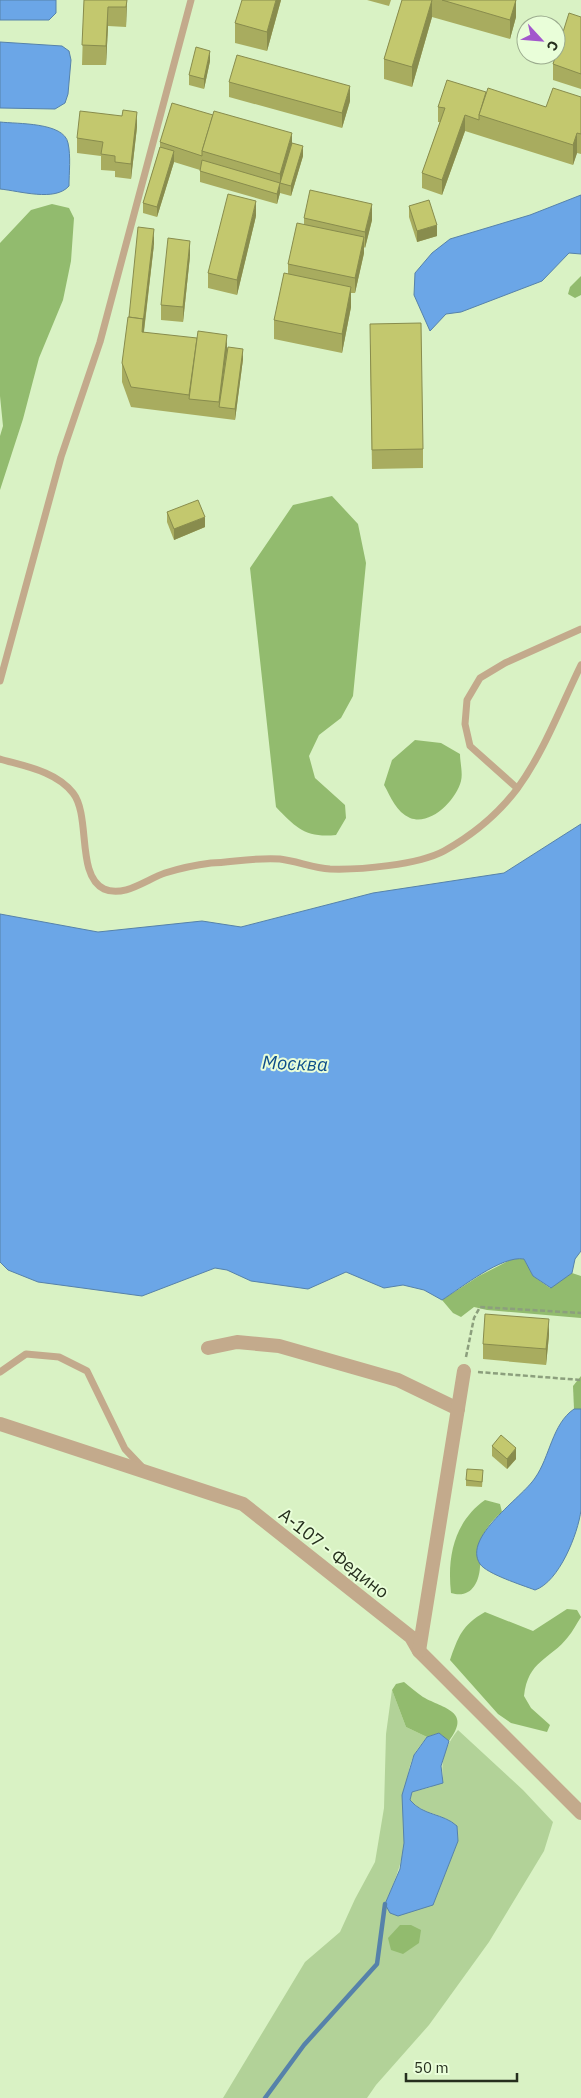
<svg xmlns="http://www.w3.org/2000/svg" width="581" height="2098" viewBox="0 0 581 2098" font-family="'IBM Plex Sans',sans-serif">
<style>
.green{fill:#b2d298}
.forest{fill:#92bb6e}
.water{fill:#6ba6e7;stroke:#5682aa}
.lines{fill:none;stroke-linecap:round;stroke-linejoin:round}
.stream{stroke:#5682aa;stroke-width:4.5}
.path{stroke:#8c9f7d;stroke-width:2.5;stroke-dasharray:5 2.5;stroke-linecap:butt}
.lane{stroke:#c3aa8c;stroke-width:7}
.street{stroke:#c3aa8c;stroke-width:14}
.wall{fill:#a8ac5f}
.shaded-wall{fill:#888c4d}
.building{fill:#c3c86e;stroke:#888c4d}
.labels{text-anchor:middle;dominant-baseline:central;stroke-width:4;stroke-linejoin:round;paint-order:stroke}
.street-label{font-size:18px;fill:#252f1d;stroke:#e9fed9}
.water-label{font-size:19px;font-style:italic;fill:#0f4f8a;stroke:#e9fed9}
</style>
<rect width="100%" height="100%" fill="#d9f2c4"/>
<path class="green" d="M392,1690L406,1727L427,1737C423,1742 417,1749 414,1755C401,1783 408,1817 404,1846C401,1867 393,1885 385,1904H433L458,1841L457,1826C443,1813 423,1815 410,1800L412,1792L431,1787L443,1777C440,1760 447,1743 458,1730L523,1790L553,1822L544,1851L489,1942L429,2025L376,2085L367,2098H223L305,1962L340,1932L355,1899L375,1862L384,1808L386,1734Z"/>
<g class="forest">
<path d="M52,204L69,208L74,218L71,261L63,300L39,358L23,419L0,490V436L3,426L0,396V243L31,210Z"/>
<path d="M581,276V295L575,298L568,294L570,287Z"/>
<path d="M332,496L358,524L366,563L353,696L341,718L319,735L309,756L315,778L345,805L346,818L336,835C306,838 296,828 276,807L250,568L293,505Z"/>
<path d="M415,740L441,743L460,754C460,762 463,773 461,781C456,800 431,826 410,818C396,812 391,797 384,785L392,760Z"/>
<path d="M514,1258L524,1259L533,1276L550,1288L572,1273L581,1276V1318L487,1310L474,1307L461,1317L453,1313L442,1300L479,1276Z"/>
<path d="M581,1376V1409H574L573,1386Z"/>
<path d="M485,1500L500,1504L502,1512C492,1520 483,1532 479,1544C475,1553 481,1559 480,1567C479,1584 470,1599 451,1593C447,1557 454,1522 485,1500Z"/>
<path d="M567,1609L577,1610L581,1617C577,1623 573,1631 568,1637C550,1660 528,1660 524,1696L531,1708L550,1725L547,1732L511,1723L498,1714L450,1660C458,1637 462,1625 485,1612L533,1631Z"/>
<path d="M404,1682C410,1687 416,1692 423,1697C444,1709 472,1711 449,1741L439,1733L427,1737L406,1727L392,1690L396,1684Z"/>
<path d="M400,1925H411L421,1930L419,1943L403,1954L391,1950L388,1938Z"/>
</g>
<g class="water">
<path d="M0,0H56V13L49,20H0Z"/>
<path d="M0,42L62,46L69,51L71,60L68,94L65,103L55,109L0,108Z"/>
<path d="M0,122C17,124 64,122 68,143C71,156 69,173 69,186C55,202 20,191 0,189Z"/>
<path d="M581,195V254L569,253L542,281L461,312L446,314L430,331L414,295L415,273L432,253L450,239L530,215Z"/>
<path d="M581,824V1251L575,1259L572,1273L551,1288L533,1276L524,1259C502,1255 461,1288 442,1300L424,1290L403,1285L384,1288L346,1272L308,1289L251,1281L227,1270L215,1268L142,1296L38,1282L8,1270L0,1262V914L98,932L202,921L241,927L373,893L504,873Z"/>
<path d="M574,1409H581C581,1441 581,1478 581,1510C578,1534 559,1582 535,1590C522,1585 487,1574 480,1564C462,1537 522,1498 535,1478C550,1457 552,1424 574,1409Z"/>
<path d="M439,1733L449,1741L441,1766L443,1783L412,1792L410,1800C423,1816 443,1813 457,1826L458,1841L433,1905L398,1916L390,1913L385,1904L400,1869L404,1843L402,1795L414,1755L427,1737Z"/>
</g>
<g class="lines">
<path class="stream" d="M265,2098L304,2045L377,1964L385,1904"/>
<g class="path">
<path d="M466,1357L474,1318L480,1307L581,1313"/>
<path d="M478,1372L581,1380"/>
</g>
<g class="lane">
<path d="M0,681L61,457L100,342L191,0"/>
<path d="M0,759C24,766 56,771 73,793C91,816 76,876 104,889C124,898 147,879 165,873C181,868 195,865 211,863C233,862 258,857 280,859C297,861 313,868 330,869C359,870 418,865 444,851C471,836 498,814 517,789C544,752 561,706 581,665"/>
<path d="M517,788L470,746L465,724L467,700L480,678L505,663L581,629"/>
<path d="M0,1372L26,1354L59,1357L87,1371L125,1449L143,1468"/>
</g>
<g class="street">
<path d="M208,1348L237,1342L279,1346L398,1380L458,1409"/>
<path d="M0,1424L243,1504L411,1637L419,1651L581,1813"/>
<path d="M419,1651L464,1371"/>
</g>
</g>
<g class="wall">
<path d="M84,0H127L126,27L108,26L106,65H82Z"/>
<path d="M281,0L267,51L235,43V23Z"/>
<path d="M367,0H391L389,6Z"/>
<path d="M402,0H516V17L510,39L432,17L412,87L384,79V59Z"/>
<path d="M581,17V89L553,80V64Z"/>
<path d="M210,61L204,89L189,85V75Z"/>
<path d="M229,82L350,101L342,128L229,97Z"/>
<path d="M486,92L546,107L581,97V154L577,153L573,165L465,131L442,195L422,188V173L440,122H438V107Z"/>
<path d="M122,116L137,127L131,179L115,177V171L101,170V156L77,153V138Z"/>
<path d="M160,142L292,143L303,156L291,196L280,193L277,204L200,182V170L174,162L157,217L143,213V203L160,147Z"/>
<path d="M409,206L437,236L417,242L409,217Z"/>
<path d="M256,216L237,295L208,288V273Z"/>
<path d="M304,218L372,220L365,248L364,247V253L355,293H351V307L342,353L274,339V320L288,274V264L304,224Z"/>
<path d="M154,244L144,332L227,348L243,359L235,420L131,407L122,382V363Z"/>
<path d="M190,256L183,322L161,320V305Z"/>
<path d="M370,344L423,449V468L372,469Z"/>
<path d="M167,512L205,527L174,540L167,522Z"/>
<path d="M549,1335L546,1365L483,1359V1344Z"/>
<path d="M492,1446L516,1459L507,1469L492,1456Z"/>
<path d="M483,1475L482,1487L466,1486V1480Z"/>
</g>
<g class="shaded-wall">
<path d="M127,0L126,27V7Z"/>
<path d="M276,0H281L267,51V32Z"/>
<path d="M432,0V17L412,87V67Z"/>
<path d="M516,0V17L510,39V20Z"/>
<path d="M108,7V26L106,65V46Z"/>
<path d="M210,51V61L204,89V79Z"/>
<path d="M350,86V101L342,128V113Z"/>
<path d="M137,112V127L131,179V164Z"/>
<path d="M465,115V131L442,195V180Z"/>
<path d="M292,133V153L280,183V193L277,204V194L280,183V174Z"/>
<path d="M577,133V153L573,165V145Z"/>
<path d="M303,146V156L291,196V186Z"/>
<path d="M174,151V162L157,217V207Z"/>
<path d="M256,201V216L237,295V280Z"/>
<path d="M372,204V220L365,248V232Z"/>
<path d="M437,225V236L417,242V231Z"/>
<path d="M154,229V244L143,338L142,332Z"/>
<path d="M364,237V253L355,293V278Z"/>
<path d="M190,241V256L183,322V307Z"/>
<path d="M351,287V307L342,353V334Z"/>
<path d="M227,335V350L219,407V402Z"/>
<path d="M243,349V359L235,420V409Z"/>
<path d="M205,517V527L174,540V529Z"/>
<path d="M549,1319V1335L546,1365V1349Z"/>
<path d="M516,1448V1459L507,1469V1459Z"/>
</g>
<g class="building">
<path d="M84,0H127L126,7H108L106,46L82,45Z"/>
<path d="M242,0H276L267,32L235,23Z"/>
<path d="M402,0H432L412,67L384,59Z"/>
<path d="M442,0H516L510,20Z"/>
<path d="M569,13L581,17V74L553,64Z"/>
<path d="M196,47L210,51L204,79L189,75Z"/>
<path d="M237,55L350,86L342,113L229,82Z"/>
<path d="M447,80L486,92L479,115V120L465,115L442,180L422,173L445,108L438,107Z"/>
<path d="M488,88L546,107L553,88L581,97V134L577,133L573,145L479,115Z"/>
<path d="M172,103L213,115L202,151V156L160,142Z"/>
<path d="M123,110L137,112L131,164L115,162V156L101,154L103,142L77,138L80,111L122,116Z"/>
<path d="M214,111L292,133L280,174L202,151Z"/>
<path d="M292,143L303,146L291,186L280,183Z"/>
<path d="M160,147L174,151L157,207L143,203Z"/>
<path d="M202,160L280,183L277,194L200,171Z"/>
<path d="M310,190L372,204L365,232L304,218Z"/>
<path d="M228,194L256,201L237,280L208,273Z"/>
<path d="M429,200L437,225L417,231L409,206Z"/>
<path d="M297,223L364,237L355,278L288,264Z"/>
<path d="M138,227L154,229L143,323V319L129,317Z"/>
<path d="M168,238L190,241L183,307L161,305Z"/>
<path d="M284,273L351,287L342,334L274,320Z"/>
<path d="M128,317L143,319L142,332L197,338L189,395L131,387L122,363Z"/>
<path d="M421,323L423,449L372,450L370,324Z"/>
<path d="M198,331L227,335L219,402L189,399Z"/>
<path d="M228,347L243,349L235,409L219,407Z"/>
<path d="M198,500L205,517L174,529L167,512Z"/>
<path d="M485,1314L549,1319L546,1349L483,1344Z"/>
<path d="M501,1435L516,1448L507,1459L492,1446Z"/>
<path d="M467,1469L483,1470L482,1482L466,1480Z"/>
</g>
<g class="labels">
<g class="street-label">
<text transform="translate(334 1553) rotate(38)">А-107 - Федино</text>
</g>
<g class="water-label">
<text transform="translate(295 1063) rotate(2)">Москва</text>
</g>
</g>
<g transform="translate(541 40) rotate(116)"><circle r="24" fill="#e9fed9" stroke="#9bab8e"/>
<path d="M0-4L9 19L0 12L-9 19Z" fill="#a258cc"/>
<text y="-8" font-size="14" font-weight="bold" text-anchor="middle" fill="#252f1d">С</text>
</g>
<path d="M406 2073v8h111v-8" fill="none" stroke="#252f1d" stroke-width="2.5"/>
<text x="414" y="2073" font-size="15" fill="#252f1d" stroke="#e9fed9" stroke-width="4" paint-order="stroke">50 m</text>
</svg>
